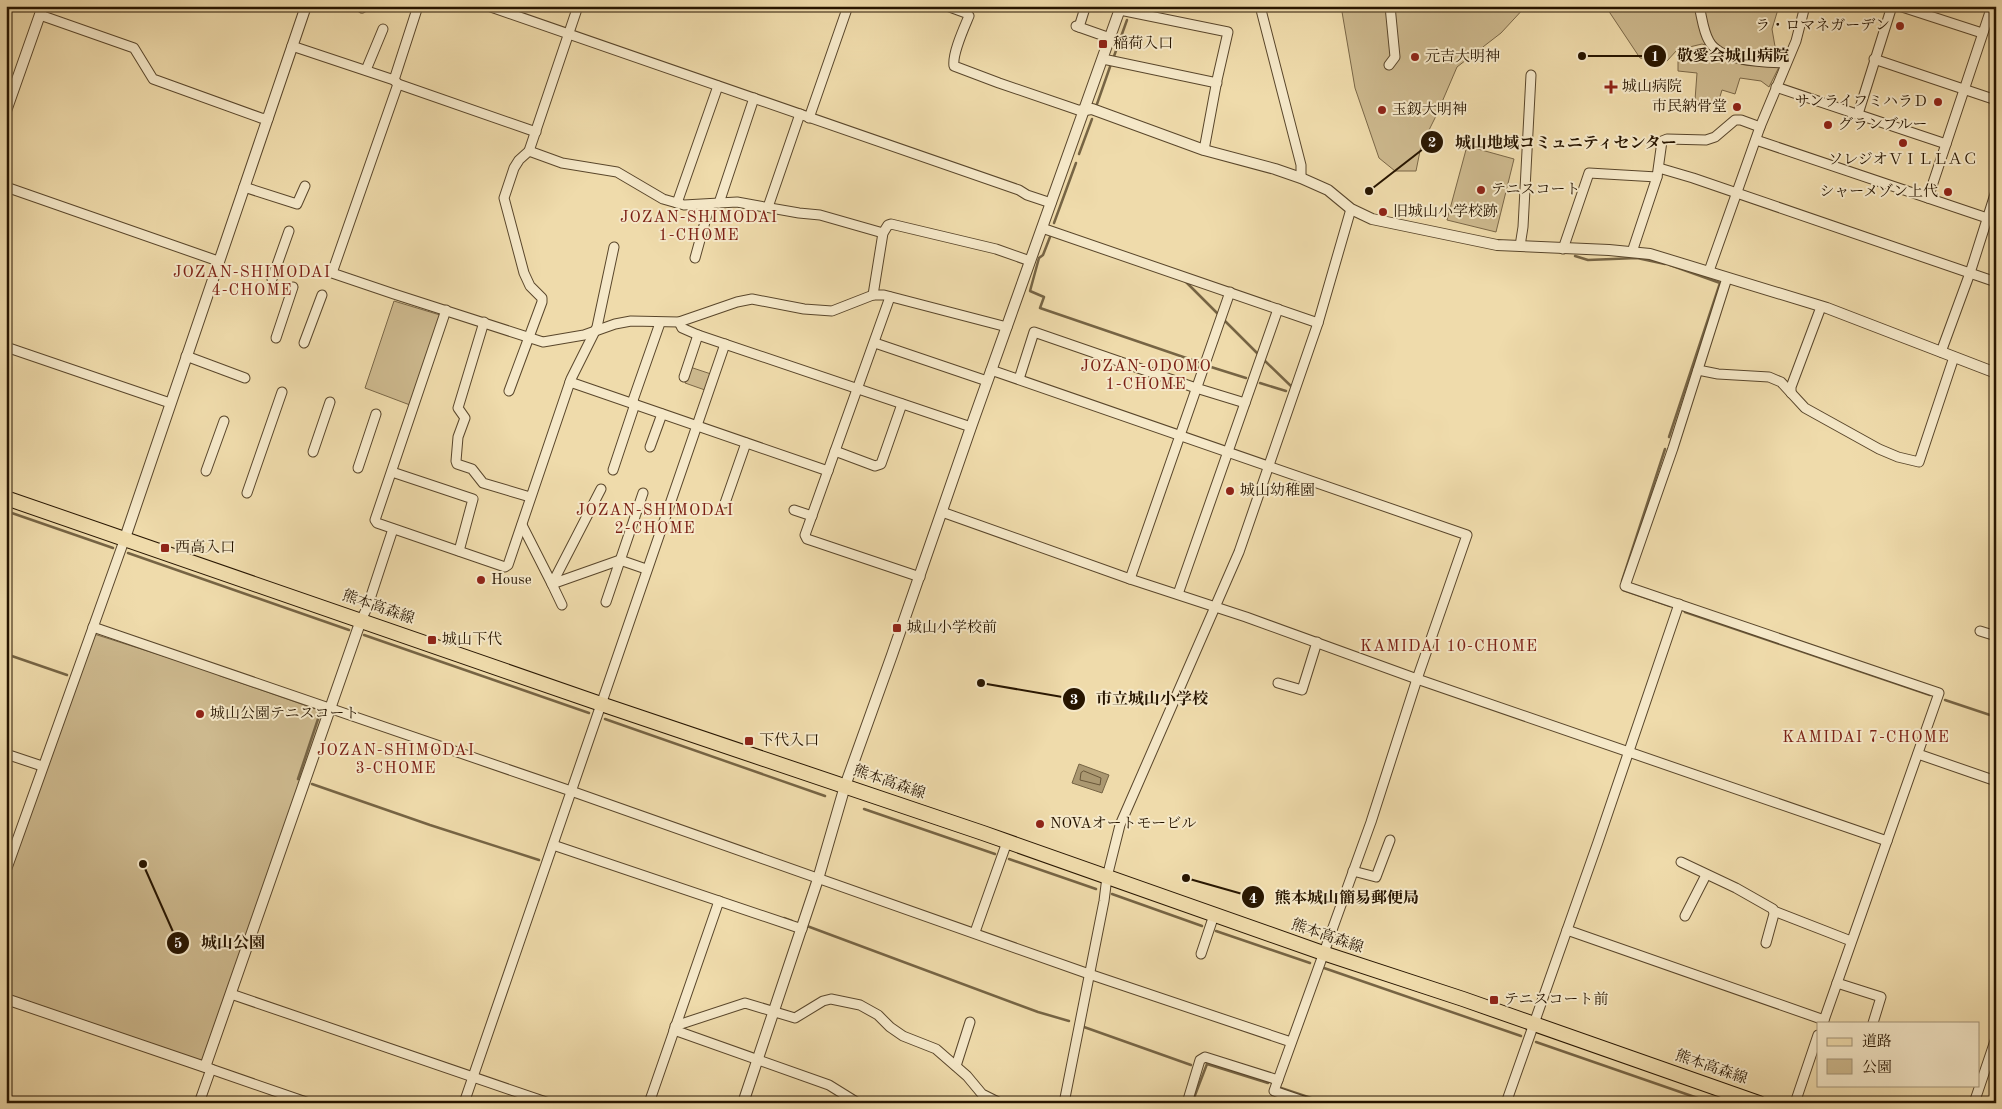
<svg xmlns="http://www.w3.org/2000/svg" width="2002" height="1109" viewBox="0 0 2002 1109" font-family="'Old Standard TT','Noto Serif JP',serif">
<style>
.green{fill:#cdb98e;stroke:#7a6747}
.water{fill:#ab9871;stroke:#766444}
.lines{fill:none;stroke-linecap:round;stroke-linejoin:round}
.shore{stroke:#695638;stroke-width:1}
.stream{stroke:#766444;stroke-width:2.5}
.minor-casing{stroke:#59462b;stroke-width:11}
.tertiary-casing{stroke:#59462b;stroke-width:12}
.primary-casing{stroke:#271500;stroke-width:16}
.minor{stroke:#f5e8c8;stroke-width:9}
.tertiary{stroke:#f5e8c8;stroke-width:10}
.primary{stroke:#efdbab;stroke-width:14}
.poi-dot{fill:#8f2418;stroke:#f5e8c8;stroke-width:2}
.labels{text-anchor:middle;dominant-baseline:central;stroke-width:4;stroke-linejoin:round;paint-order:stroke}
.poi-label{font-size:15px;fill:#271500;stroke:#f5e8c8;text-anchor:start}
.street-label{font-size:15px;fill:#271500;stroke:#f5e8c8}
.neighbourhood-label{font-size:16px;letter-spacing:1px;fill:#7a1f14;stroke:#f5e8c8}
.leader{fill:none;stroke:#271500;stroke-width:2}
.callout-dot{fill:#271500;stroke:#f5e8c8;stroke-width:2}
.mark-label{font-size:15px;text-anchor:middle;font-weight:bold;fill:#fff}
.callout-label{font-size:16px;text-anchor:middle;font-weight:bold;fill:#271500;stroke:#f5e8c8;stroke-width:4;stroke-linejoin:round;paint-order:stroke}
</style>
<rect width="100%" height="100%" fill="#efdbab"/>
<filter id="stains"><feTurbulence type="fractalNoise" baseFrequency=".004" numOctaves="4"/><feColorMatrix values="0 0 0 0 .2 0 0 0 0 .09 0 0 0 0 .02 0 0 0 .5 -.17"/></filter>
<radialGradient id="worn" r=".72"><stop offset=".6" stop-color="#630" stop-opacity="0"/><stop offset="1" stop-color="#630" stop-opacity=".3"/></radialGradient>
<g class="green">
<path d="M1341,6H1526L1501,33L1457,67L1436,116L1421,146L1416,171H1395L1379,158L1355,88Z"/>
<path d="M1603,6H1779L1772,29L1777,58L1765,60L1751,58L1702,44L1677,50L1667,61L1640,58L1606,7Z"/>
<path d="M1713,48L1721,55L1779,67L1769,87L1761,81L1740,78L1735,94L1722,90L1718,103L1695,100L1697,73L1678,71V56L1682,51Z"/>
<path d="M1467,146L1514,159L1496,232L1447,220Z"/>
<path d="M394,301L440,315L410,405L365,388Z"/>
<path d="M690,367L711,374L705,390L685,383Z"/>
<path d="M91,633L329,709L205,1067L6,999V879Z"/>
</g>
<path class="water" d="M1079,764L1109,775L1102,793L1072,783Z"/>
<g class="lines">
<path class="shore" d="M1084,771L1101,778L1100,785L1080,780L1081,773Z"/>
<g class="stream">
<path d="M1113,59L1127,20"/>
<path d="M1097,104L1111,64"/>
<path d="M1079,154L1092,119"/>
<path d="M1054,223L1076,163"/>
<path d="M1050,237L1043,255L1039,258L1030,291L1044,297L1040,308L1198,362"/>
<path d="M1575,256L1588,260L1637,258L1665,264"/>
<path d="M1185,281L1259,355"/>
<path d="M1263,359L1293,388"/>
<path d="M1211,367L1246,378"/>
<path d="M1260,383L1286,391"/>
<path d="M1669,437L1720,283L1670,265"/>
<path d="M6,511L113,548"/>
<path d="M128,553L349,630"/>
<path d="M1622,581L1665,449"/>
<path d="M1623,590L1670,606"/>
<path d="M1685,612L1930,695"/>
<path d="M364,635L589,713"/>
<path d="M6,654L67,675"/>
<path d="M220,675L321,710L298,779"/>
<path d="M1945,700L1996,717"/>
<path d="M605,719L825,796"/>
<path d="M312,784L430,825L539,860"/>
<path d="M864,809L995,854"/>
<path d="M1009,859L1096,889"/>
<path d="M1112,894L1202,926"/>
<path d="M784,918L792,921"/>
<path d="M807,926L1038,1012L1069,1021"/>
<path d="M1216,931L1310,963"/>
<path d="M1324,968L1521,1036"/>
<path d="M1084,1027L1191,1065"/>
<path d="M1536,1042L1712,1103"/>
<path d="M1281,1088L1326,1103"/>
<path d="M1192,1103L1207,1064L1268,1083"/>
</g>
<defs>
<g id="minor">
<path d="M488,6L1019,190L1027,195L1051,203"/>
<path d="M947,6L966,13L969,16C964,28 952,54 954,66L999,83L1078,110H1085"/>
<path d="M1260,6L1301,165V178"/>
<path d="M1699,6C1702,17 1703,31 1709,41C1720,62 1765,62 1786,63"/>
<path d="M1899,6L1982,33"/>
<path d="M362,8L363,6"/>
<path d="M1120,10L1228,32L1217,80L1204,150"/>
<path d="M40,15L134,48L153,79L261,118L268,119"/>
<path d="M1076,26L1110,38"/>
<path d="M1079,27L1085,8"/>
<path d="M292,46L394,80L398,84L536,132"/>
<path d="M1103,59L1217,83"/>
<path d="M1874,59L1996,100"/>
<path d="M1389,65L1395,57L1390,6"/>
<path d="M366,70L383,29"/>
<path d="M394,80L418,6"/>
<path d="M398,84L332,273L394,294L543,342L584,335L615,324L631,321L679,322L737,302L752,299L804,309L832,311L873,295H884L1007,327"/>
<path d="M1776,87L1946,144"/>
<path d="M1858,114L1892,6"/>
<path d="M809,118L848,6"/>
<path d="M1756,140L1996,221"/>
<path d="M529,151L562,163L617,172L663,199L684,205L737,202L748,204L799,213L820,215L883,233"/>
<path d="M1659,168L1693,178L1996,282"/>
<path d="M6,187L218,261"/>
<path d="M244,187L297,204L305,186"/>
<path d="M1928,198L1992,6"/>
<path d="M677,203L718,86"/>
<path d="M719,203L754,98"/>
<path d="M768,207L800,114"/>
<path d="M1042,228L1318,323"/>
<path d="M1520,246L1523,227L1531,75"/>
<path d="M1563,249L1589,173L1657,177L1662,141L1667,139L1706,140L1715,137L1735,120H1741L1760,127"/>
<path d="M1632,252L1657,177"/>
<path d="M695,258L710,204"/>
<path d="M1709,271L1760,127L1796,41L1805,6"/>
<path d="M1727,278L1673,448L1625,586L1939,693L1823,1023"/>
<path d="M272,279L289,231"/>
<path d="M873,295L883,233L888,225L891,224L996,249L1030,261"/>
<path d="M890,297L805,535L807,539L920,577"/>
<path d="M446,310L375,520L377,523L505,567L508,565L571,379L597,327L614,247"/>
<path d="M484,322L458,408L465,418L458,437L456,461L457,464L472,469L483,483L530,497"/>
<path d="M679,322L682,328L698,335L971,427"/>
<path d="M276,338L293,287"/>
<path d="M304,343L322,295"/>
<path d="M875,343L987,381"/>
<path d="M6,347L170,403"/>
<path d="M1941,352L1970,273L1996,191"/>
<path d="M186,356L245,378"/>
<path d="M991,370L1467,535L1417,679L1371,822L1274,1091L1309,1103"/>
<path d="M1698,370L1718,374L1769,377L1781,382L1805,408L1879,449L1898,457L1919,462L1954,357"/>
<path d="M684,377L698,335"/>
<path d="M1019,379L1034,332L1196,388L1245,403"/>
<path d="M570,382L828,471"/>
<path d="M509,391L542,302V298L530,286L524,273L504,198L514,168L519,160L529,151L578,6"/>
<path d="M1791,393V387L1821,307"/>
<path d="M632,403L660,323"/>
<path d="M650,447L662,414"/>
<path d="M835,451L875,466L881,464L902,404"/>
<path d="M313,452L330,402"/>
<path d="M358,468L376,414"/>
<path d="M613,470L635,404"/>
<path d="M206,471L224,421"/>
<path d="M392,472L473,499L459,551"/>
<path d="M247,493L282,392"/>
<path d="M725,503L746,443"/>
<path d="M794,510L812,516"/>
<path d="M942,512L1130,579L1246,617L1417,679L1887,841"/>
<path d="M522,525L552,584L620,560L646,569"/>
<path d="M1130,579L1230,292"/>
<path d="M1178,594L1278,309"/>
<path d="M606,602L643,493"/>
<path d="M562,605L552,584L601,489"/>
<path d="M361,620L367,608L393,529"/>
<path d="M93,627L571,791L1089,974L1291,1042"/>
<path d="M1980,631L1996,636"/>
<path d="M1278,683L1302,690L1317,642"/>
<path d="M6,754L42,766"/>
<path d="M1918,754L1996,781"/>
<path d="M553,845L802,929"/>
<path d="M1681,862L1736,888L1773,909L1774,914L1766,943"/>
<path d="M6,871L125,538"/>
<path d="M1353,871L1376,877L1390,840"/>
<path d="M1774,911L1851,941"/>
<path d="M1685,916L1706,875"/>
<path d="M1567,930L1824,1020"/>
<path d="M975,932L1007,842"/>
<path d="M1201,954L1214,915"/>
<path d="M1837,983L1881,997L1873,1023"/>
<path d="M231,994L549,1103"/>
<path d="M675,1026L745,1003L795,1018L823,1001L831,999L860,1005L878,1015L890,1027L903,1036L936,1049L967,1076L982,1094L1000,1103"/>
<path d="M674,1030L829,1085L858,1103"/>
<path d="M956,1066L970,1022"/>
<path d="M205,1067L309,1103"/>
<path d="M199,1103L211,1069"/>
<path d="M464,1103L725,344"/>
<path d="M649,1103L719,901"/>
<path d="M1064,1103L1104,901L1107,877L1120,825L1239,552L1318,323L1351,209"/>
<path d="M1187,1103L1200,1060L1205,1057L1278,1080"/>
<path d="M1506,1103L1598,842L1679,604"/>
<path d="M1795,1103L1818,1035"/>
<path d="M1974,1103L1996,1038"/>
</g>
<g id="tertiary">
<path d="M1085,110L1092,109L1204,150L1275,169L1301,178L1328,190L1351,209L1372,219L1497,245L1609,250L1650,254L1827,308L1996,373"/>
<path d="M6,111L43,6"/>
<path d="M125,538L306,6"/>
<path d="M6,999L205,1067L361,620"/>
<path d="M743,1103L818,879L845,786L892,655L971,427L1121,6"/>
</g>
<path id="primary" d="M6,498L601,704L983,833L1323,953L1463,999L1759,1103"/>
</defs>
<use href="#minor" class="minor-casing"/>
<use href="#tertiary" class="tertiary-casing"/>
<use href="#primary" class="primary-casing"/>
<use href="#minor" class="minor"/>
<use href="#tertiary" class="tertiary"/>
<use href="#primary" class="primary"/>
</g>
<g class="poi-dot">
<circle cx="1900" cy="26" r="5"/>
<rect x="1098" y="39" width="10" height="10" rx="2.5"/>
<circle cx="1415" cy="57" r="5"/>
<path d="M1608.5 79.5h5v5h5v5h-5v5h-5v-5h-5v-5h5z"/>
<circle cx="1938" cy="102" r="5"/>
<circle cx="1737" cy="107" r="5"/>
<circle cx="1382" cy="110" r="5"/>
<circle cx="1828" cy="125" r="5"/>
<circle cx="1903" cy="143" r="5"/>
<circle cx="1481" cy="190" r="5"/>
<circle cx="1948" cy="192" r="5"/>
<circle cx="1383" cy="212" r="5"/>
<circle cx="1230" cy="491" r="5"/>
<rect x="160" y="543" width="10" height="10" rx="2.5"/>
<circle cx="481" cy="580" r="5"/>
<rect x="892" y="623" width="10" height="10" rx="2.5"/>
<rect x="427" y="635" width="10" height="10" rx="2.5"/>
<circle cx="200" cy="714" r="5"/>
<rect x="744" y="736" width="10" height="10" rx="2.5"/>
<circle cx="1040" cy="824" r="5"/>
<rect x="1489" y="995" width="10" height="10" rx="2.5"/>
</g>
<g class="labels">
<g class="poi-label">
<text x="1890" y="26" text-anchor="end">ラ・ロマネガーデン</text>
<text x="1113" y="44">稲荷入口</text>
<text x="1425" y="57">元吉大明神</text>
<text x="1622" y="87">城山病院</text>
<text x="1928" y="102" text-anchor="end">サンライフミハラＤ</text>
<text x="1727" y="107" text-anchor="end">市民納骨堂</text>
<text x="1392" y="110">玉釼大明神</text>
<text x="1838" y="125">グランブルー</text>
<text x="1903" y="160" text-anchor="middle">ソレジオＶＩＬＬＡＣ</text>
<text x="1491" y="190">テニスコート</text>
<text x="1938" y="192" text-anchor="end">シャーメゾン上代</text>
<text x="1393" y="212">旧城山小学校跡</text>
<text x="1240" y="491">城山幼稚園</text>
<text x="175" y="548">西高入口</text>
<text x="491" y="580">House</text>
<text x="907" y="628">城山小学校前</text>
<text x="442" y="640">城山下代</text>
<text x="210" y="714">城山公園テニスコート</text>
<text x="759" y="741">下代入口</text>
<text x="1050" y="824">NOVAオートモービル</text>
<text x="1504" y="1000">テニスコート前</text>
</g>
<g class="street-label">
<text transform="translate(378 608) rotate(19)">熊本高森線</text>
<text transform="translate(889 783) rotate(19)">熊本高森線</text>
<text transform="translate(1327 937) rotate(19)">熊本高森線</text>
<text transform="translate(1711 1068) rotate(19)">熊本高森線</text>
</g>
<g class="neighbourhood-label">
<text x="699" y="218">JOZAN-SHIMODAI<tspan x="699" dy="18">1-CHOME</tspan></text>
<text x="252" y="273">JOZAN-SHIMODAI<tspan x="252" dy="18">4-CHOME</tspan></text>
<text x="1146" y="367">JOZAN-ODOMO<tspan x="1146" dy="18">1-CHOME</tspan></text>
<text x="655" y="511">JOZAN-SHIMODAI<tspan x="655" dy="18">2-CHOME</tspan></text>
<text x="1449" y="647">KAMIDAI 10-CHOME</text>
<text x="1866" y="738">KAMIDAI 7-CHOME</text>
<text x="396" y="751">JOZAN-SHIMODAI<tspan x="396" dy="18">3-CHOME</tspan></text>
</g>
</g>
<path class="leader" d="M1582 56L1655 56M1369 191L1432 142M981 683L1074 699M1186 878L1253 897M143 864L178 943"/>
<g class="callout-dot">
<circle cx="1582" cy="56" r="5"/>
<circle cx="1369" cy="191" r="5"/>
<circle cx="981" cy="683" r="5"/>
<circle cx="1186" cy="878" r="5"/>
<circle cx="143" cy="864" r="5"/>
<circle cx="1655" cy="56" r="12"/>
<circle cx="1432" cy="142" r="12"/>
<circle cx="1074" cy="699" r="12"/>
<circle cx="1253" cy="897" r="12"/>
<circle cx="178" cy="943" r="12"/>
</g>
<g class="mark-label">
<text x="1655" y="61">1</text>
<text x="1432" y="147">2</text>
<text x="1074" y="704">3</text>
<text x="1253" y="903">4</text>
<text x="178" y="948">5</text>
</g>
<g class="callout-label">
<text x="1733" y="61">敬愛会城山病院</text>
<text x="1566" y="148">城山地域コミュニティセンター</text>
<text x="1152" y="704">市立城山小学校</text>
<text x="1347" y="903">熊本城山簡易郵便局</text>
<text x="233" y="948">城山公園</text>
</g>
<rect width="2002" height="1109" fill="none" stroke="#efdbab" stroke-width="25"/>
<rect x="8" y="8" width="1987" height="1094" fill="none" stroke="#271500" stroke-width="2.5"/>
<rect x="12" y="12" width="1977" height="1084" fill="none" stroke="#271500"/>
<rect x="1817" y="1022" width="162" height="65" fill="#f5e8c8" stroke="#a39478"/>
<rect x="1827" y="1038" width="25" height="8" fill="#efdbab" stroke="#a39478"/>
<text x="1862" y="1046" font-size="15" fill="#271500">道路</text>
<rect x="1827" y="1059" width="25" height="15" fill="#cdb98e" stroke="#a39478"/>
<text x="1862" y="1072" font-size="15" fill="#271500">公園</text>
<rect width="100%" height="100%" filter="url(#stains)"/>
<rect width="100%" height="100%" fill="url(#worn)"/>
</svg>
